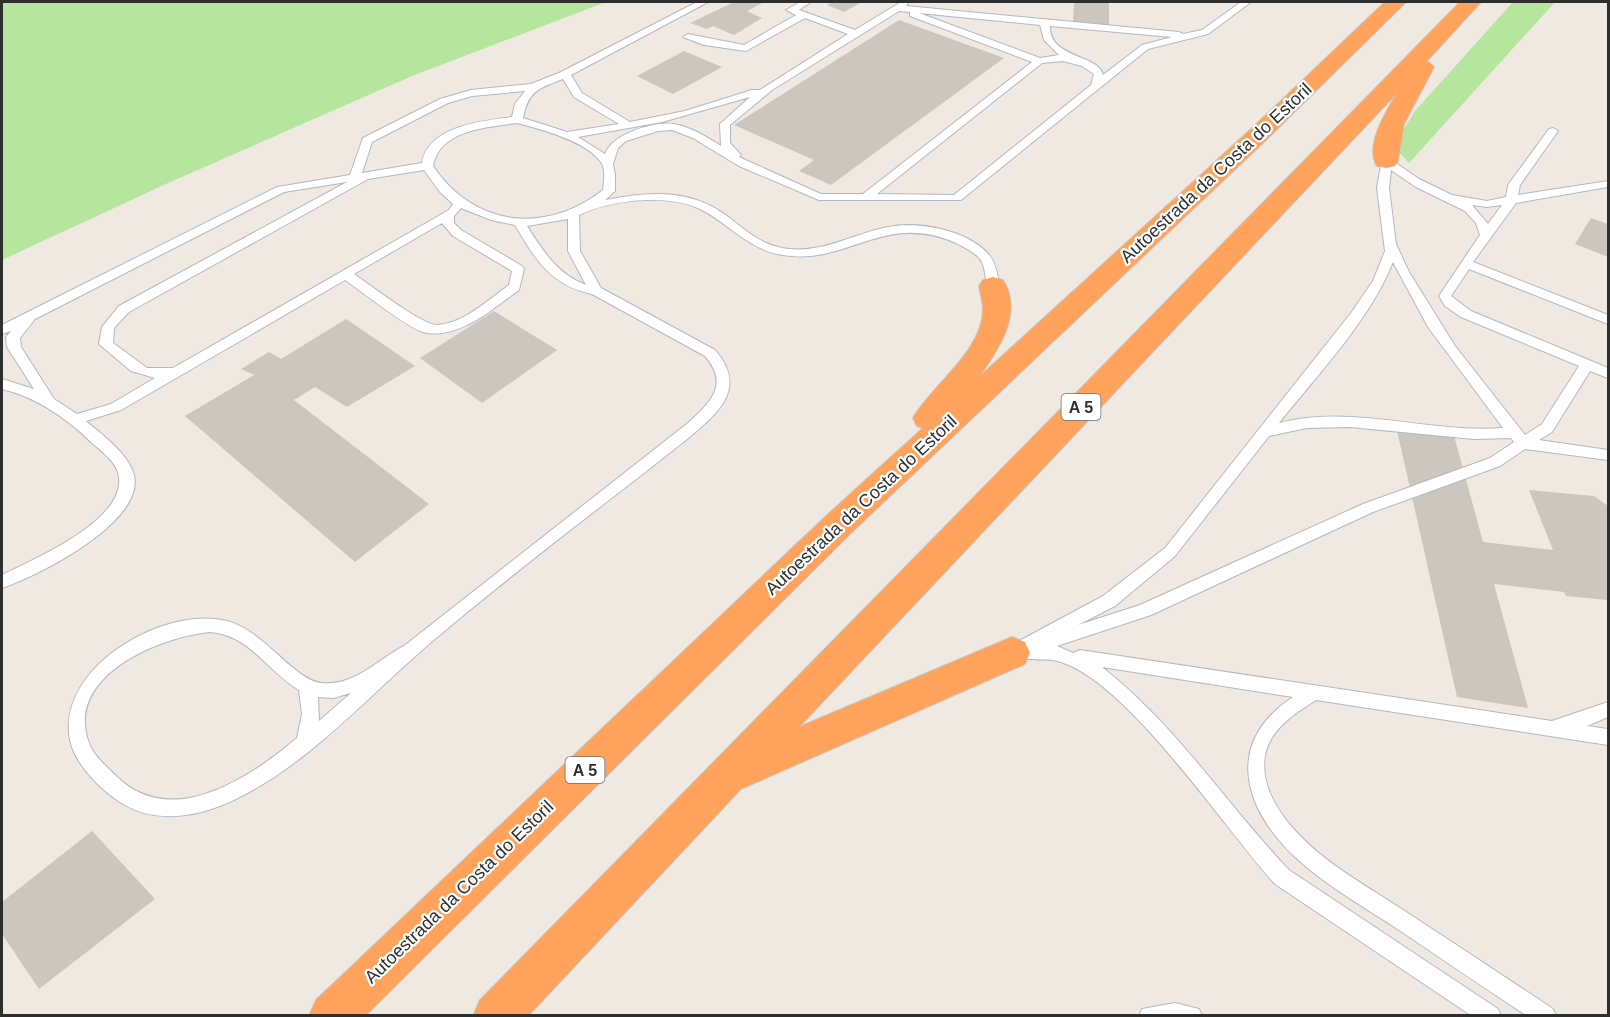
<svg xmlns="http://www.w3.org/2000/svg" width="1610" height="1017" viewBox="0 0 1610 1017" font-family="Helvetica,sans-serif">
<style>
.green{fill:#b6e59e}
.building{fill:#cbc7bf}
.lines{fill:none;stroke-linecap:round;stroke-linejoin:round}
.lane-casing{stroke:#b4b7c1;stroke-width:2}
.highway-casing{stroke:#c9c9c9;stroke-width:2}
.lane{fill:#fff;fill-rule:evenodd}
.highway{fill:#ffa35c;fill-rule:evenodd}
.labels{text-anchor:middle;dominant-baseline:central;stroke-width:4.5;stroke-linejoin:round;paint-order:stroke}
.shield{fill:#fff;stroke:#6d6d6d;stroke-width:1.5}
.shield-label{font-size:16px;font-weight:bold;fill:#2e2e2e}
.street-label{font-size:18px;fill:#2e2e2e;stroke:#fff}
</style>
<rect width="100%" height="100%" fill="#efe9e1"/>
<g class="green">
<path d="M2,2H606L412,76L168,183L2,260Z"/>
<path d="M1513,2H1555L1409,163L1399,152L1404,129L1415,111Z"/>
</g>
<g class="building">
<path d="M734,2H764L747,11L762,18L734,35L713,26L707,29L690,23Z"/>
<path d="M833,2H862L844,12L827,5Z"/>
<path d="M1074,2H1109V28L1073,24Z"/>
<path d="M899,20L1004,58L831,185L799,171L814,160L734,125Z"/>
<path d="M684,51L722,67L673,94L637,76Z"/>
<path d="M1591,218L1608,224V257L1575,244Z"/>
<path d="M494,311L557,350L482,403L420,358Z"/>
<path d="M346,319L415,366L347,407L315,387L294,400L429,504L355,562L185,416L254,375L241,369L269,352L281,359Z"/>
<path d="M1396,426L1453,432L1483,542L1553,550L1529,490L1594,496L1608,506V600L1566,596L1564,592L1494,584L1528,708L1457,697Z"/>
<path d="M92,831L155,899L39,989L2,934V902Z"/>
</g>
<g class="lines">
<defs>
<g id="lane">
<path d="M697,2H708L571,75L582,93L630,122L685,111L752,90H760L848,34L805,18L746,51L704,45L683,37L688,34L744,45L796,15L786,10L800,2H811L799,10L855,30L901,2H909L906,6L1179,32L1183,34L1202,30L1241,2H1251L1208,34L1148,49L961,200H819L739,166L693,138L672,130L658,131L626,141L618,148L613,164L615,175V191L605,200C646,192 688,188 724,214C742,227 759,244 782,248C821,255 852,234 888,227C919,221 969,230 990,256C996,264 998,276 999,286L993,290L989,289C985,281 986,271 982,262C977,253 965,248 956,243C884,211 848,266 783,255C748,250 729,223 700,209C668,193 609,200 579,215L580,251L601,288L715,350C749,389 717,414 686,440C600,508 512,573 429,644C366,698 309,764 234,800C200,816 158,825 123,804C103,792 75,765 70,740C56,667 165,605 227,621C265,631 293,680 322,683C355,686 377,660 404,646L688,423C710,403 730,385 705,356L592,294C550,285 536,260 515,225L491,220L461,208L454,216V223L461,230L522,266L524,269L519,290C493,308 458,341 423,332C408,328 361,291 345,280L121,410L86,421C102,435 128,453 134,475C145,522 38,576 2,588V575C34,559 125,521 119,477C118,463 101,451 91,442C65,417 36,397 2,389V379L34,389L7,347L6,337L11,331L2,334V325L277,187L350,175L363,138L440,99L471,90L531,84L561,72ZM899,11L910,12V16L1032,62L863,194H821L739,157L741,155L730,143V125L772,90ZM919,13L1040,25L1044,40L1059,55L1040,58ZM1050,26L1172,37L1142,45L1103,75C1099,54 1049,59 1050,26ZM1063,61L1082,66L1094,74L1091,85L954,195L877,194L1042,63ZM563,79L574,97L619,124L567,132L523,118C528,91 539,88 563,79ZM525,91L515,104L512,117C482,121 428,126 422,163L362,173L372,142L448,103L472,96ZM750,97L720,124L721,146C707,137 691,127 674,124C654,121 612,134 605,154L578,137L662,122ZM517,123C541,129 586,141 601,162C606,170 604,181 603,190C546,235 474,227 433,166C439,130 487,127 517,123ZM424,170L440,192L453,204L449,210L173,368H147L113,343L114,328L129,312L368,179ZM347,182L119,306L102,327L99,344L131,371L155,378L111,404L77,414L54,399L21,347L20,338L35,319L284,192ZM568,219V251L586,285C557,274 543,251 527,226ZM442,223L453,236L512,271L509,285C488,300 463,324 437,325C422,325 370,285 354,274ZM210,632C250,635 267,671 299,690L302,714L297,738C267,763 230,790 190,798C160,803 136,796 115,775C106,766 93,755 89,743C64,676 159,637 210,632ZM351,693L319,721L318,697L333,698Z"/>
<path d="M1553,128L1558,131L1520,185L1518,195L1608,181V187L1516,203L1473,262L1608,315V324L1469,269L1451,296L1471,311L1608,368V378L1590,371L1552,432L1539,440L1608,450V460L1525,449L1500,466L1373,512L1151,615L1057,646L1073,653L1080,650L1552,721L1608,702V717L1587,726L1608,729V745L1316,700C1296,713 1273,727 1266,751C1259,779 1274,806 1291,826C1320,860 1360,882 1397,906C1449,940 1501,974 1553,1009L1556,1016H1527C1485,988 1443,960 1402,932C1366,908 1326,886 1294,856C1242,806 1225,742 1293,697L1102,667C1178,727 1224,802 1289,870L1498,1009L1501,1016H1472L1275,884C1225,830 1122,672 1053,660C1047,659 1040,660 1034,659C1027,659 1019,658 1012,660L1006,658L1004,653L1006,648L1103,596L1165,548L1351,313L1373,281L1385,251L1377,188L1382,159H1390L1419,179L1452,195L1487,201L1506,197L1508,185L1549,129ZM1391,170L1416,187L1465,211L1476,223L1480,235L1439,296L1445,306L1461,317L1579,366L1542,424L1525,435L1455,346L1409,272L1396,244L1389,188ZM1472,205L1487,207L1502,205L1488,224ZM1393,262L1428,327L1503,428C1429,434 1354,404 1279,423C1318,374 1370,320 1393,262ZM1350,427L1474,439L1511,438L1514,442L1490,458L1363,504L1140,605L1078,625L1115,606L1175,556L1269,436L1307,428Z"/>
<path d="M1175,1003L1199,1009L1202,1016H1139L1142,1009Z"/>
</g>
<g id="highway">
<path d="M1385,2H1406L1266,140L850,534L365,1016H309L316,1000L826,516L923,428L917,426L913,418C932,385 983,351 983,309C983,301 980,294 979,286L983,280L993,277L1003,280C1024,313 998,350 979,377L1250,130Z"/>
<path d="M1460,2H1481L1427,61L1434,67L1404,124L1398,161L1395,166L1386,168L1377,166C1364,146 1387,110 1397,93L799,727L1012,637L1025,642L1030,653L1025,664L741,789L528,1016H473L480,1000Z"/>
</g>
</defs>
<use href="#lane" class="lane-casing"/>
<use href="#highway" class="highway-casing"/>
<use href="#lane" class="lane"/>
<use href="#highway" class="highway"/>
</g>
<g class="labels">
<g class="shield">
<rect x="1061.5" y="394" width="39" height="26" rx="4.5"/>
<rect x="565.5" y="757" width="39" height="26" rx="4.5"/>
</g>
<g class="shield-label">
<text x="1081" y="407">A 5</text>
<text x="585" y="770">A 5</text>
</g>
<g class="street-label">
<text transform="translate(1216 173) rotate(-43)">Autoestrada da Costa do Estoril</text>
<text transform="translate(861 505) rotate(-43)">Autoestrada da Costa do Estoril</text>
<text transform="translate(459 892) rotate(-44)">Autoestrada da Costa do Estoril</text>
</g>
</g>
<rect width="1610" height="1017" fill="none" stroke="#2e2e2e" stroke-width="6"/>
</svg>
